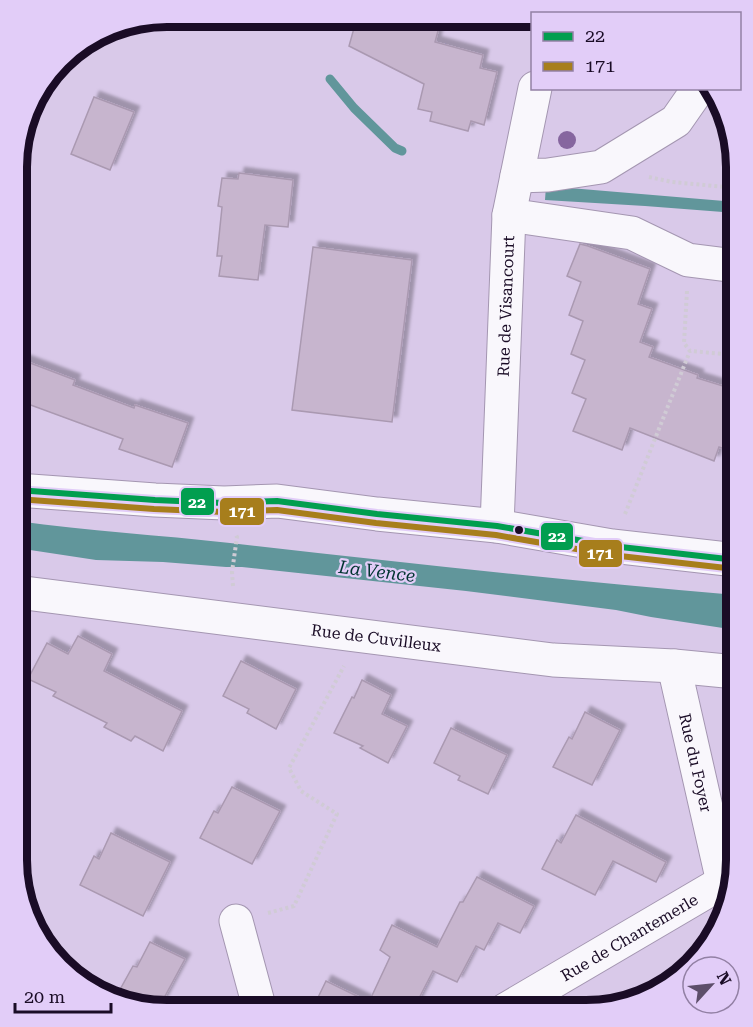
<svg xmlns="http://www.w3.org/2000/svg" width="753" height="1027" viewBox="0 0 753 1027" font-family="'Roboto Serif',serif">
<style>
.water{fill:#61969b}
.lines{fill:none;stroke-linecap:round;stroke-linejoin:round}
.stream{stroke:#61969b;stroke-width:9}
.building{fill:#c7b5ce;stroke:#aa99b1;stroke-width:1.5;filter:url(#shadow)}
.minor-casing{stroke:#a496b1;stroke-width:35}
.path{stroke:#d0cbd5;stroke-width:4;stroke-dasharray:3 3;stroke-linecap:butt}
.minor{stroke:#f9f7fc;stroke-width:33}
.bus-1-casing{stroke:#e2cdf8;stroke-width:10}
.bus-2-casing{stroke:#e2cdf8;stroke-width:10}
.bus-1{stroke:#019e4f;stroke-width:6}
.bus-2{stroke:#a77e1c;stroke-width:6}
.tree{fill:#86669f}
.bus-dot{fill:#1a0c26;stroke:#e2cdf8;stroke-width:2}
.labels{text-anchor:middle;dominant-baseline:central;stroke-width:4.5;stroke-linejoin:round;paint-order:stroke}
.street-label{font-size:16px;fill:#1a0c26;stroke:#e2cdf8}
.water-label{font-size:18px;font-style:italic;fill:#003430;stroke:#e2cdf8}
.rim{fill:none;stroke:#1a0c26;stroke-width:8}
.line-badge{stroke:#e2cdf8;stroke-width:2}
.badge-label{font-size:16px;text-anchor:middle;font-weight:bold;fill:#fff}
</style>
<defs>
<filter id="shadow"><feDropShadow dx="5.5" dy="-5.5" stdDeviation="1.5" flood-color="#0004"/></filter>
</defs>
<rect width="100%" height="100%" fill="#d9c9e9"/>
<g class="water">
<path d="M546,186L736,202V213L645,206L545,200Z"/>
<path d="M17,521C88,531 159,535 230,543C398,562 567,581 736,595V630L651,617L616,610L466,591L242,567H226L163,562L96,560L17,548Z"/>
</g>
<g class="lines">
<path class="stream" d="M330,79L354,108L395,148L402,151"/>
</g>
<g class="building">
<path d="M441,20L435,42L483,55L480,68L497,72L484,125L471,121L468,131L430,121L432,112L418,109L424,84L349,46L356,21Z"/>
<path d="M94,97L134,112L110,170L71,154Z"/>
<path d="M239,173L293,180L288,227L265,225L258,280L219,276L222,256H217L222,207L218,206L222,178L238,179Z"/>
<path d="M580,244L588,246L650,269L638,304L652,309L640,342L653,347L649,357L698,375L697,378L736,390V453L719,447L714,461L630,428L622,450L573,431L586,399L572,393L585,360L571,354L583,321L569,315L581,282L567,276Z"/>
<path d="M313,247L412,260L392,422L292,410Z"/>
<path d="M17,358L75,380L73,385L134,408L135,405L188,423L172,467L119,449L123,439L17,400Z"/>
<path d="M78,636L112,654L104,671L182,711L163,751L135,736L131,741L104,727L107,723L53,696L56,692L28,679L47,643L68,654Z"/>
<path d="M241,661L296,689L276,729L247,713L249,709L223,696Z"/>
<path d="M362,680L391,695L382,714L407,726L388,763L360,748L363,746L334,733L352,697L354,698Z"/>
<path d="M585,712L620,730L592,785L553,767L569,737L572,739Z"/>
<path d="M451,728L507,755L488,794L458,780L460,776L434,763Z"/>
<path d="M232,787L280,811L252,864L200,838L214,811L218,813Z"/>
<path d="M576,815L666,862L656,882L613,861L595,895L542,869L557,840L561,843Z"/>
<path d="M111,833L170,862L143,916L80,885L94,856L99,859Z"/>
<path d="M477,877L534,906L520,933L498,923L484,950L476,946L457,982L433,971L413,1010H312L326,981L369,1002L390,957L380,950L392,925L437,947L460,902H463Z"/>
<path d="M150,942L185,959L158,1009H148L117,995L133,966L137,967Z"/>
</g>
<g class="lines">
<defs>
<g id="minor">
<path d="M517,176L548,175L601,167L676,121L699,88"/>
<path d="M509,215L632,233L688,260L736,266"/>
<path d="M17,490L155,500L224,503L277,501L377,514L497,526L612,546L736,560"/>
<path id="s1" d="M497,526L509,215L535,88"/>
<path id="s2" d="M17,592L553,660L674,666L736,672"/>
<path id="s3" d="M674,666L723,882L729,893"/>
<path d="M236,921L260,1010"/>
<path id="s4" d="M505,1010L723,882"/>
</g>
</defs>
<use href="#minor" class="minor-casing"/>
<g class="path">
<path d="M649,177L672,182L736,188"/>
<path d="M687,291L684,343L690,351L736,355"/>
<path d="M625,514L690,351"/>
<path d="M233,586L232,572L237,537L236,535"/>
<path d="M268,913L294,906L337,814L301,791L289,768L344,666"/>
</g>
<use href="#minor" class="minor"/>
<defs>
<path id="bus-1" d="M17,490L155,500L224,503L277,501L377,514L497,526L612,546L736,560"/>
<path id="bus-2" d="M17,499L154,509L224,512L277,510L376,523L496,535L611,555L735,569"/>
</defs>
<use href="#bus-1" class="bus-1-casing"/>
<use href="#bus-2" class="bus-2-casing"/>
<use href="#bus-1" class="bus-1"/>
<use href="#bus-2" class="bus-2"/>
</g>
<circle class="tree" cx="567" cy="140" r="9"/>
<circle class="bus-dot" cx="519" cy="530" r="5"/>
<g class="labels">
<g class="street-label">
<text stroke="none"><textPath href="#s1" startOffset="220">Rue de Visancourt</textPath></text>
<text stroke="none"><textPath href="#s2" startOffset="362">Rue de Cuvilleux</textPath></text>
<text stroke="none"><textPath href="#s3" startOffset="99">Rue du Foyer</textPath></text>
<text stroke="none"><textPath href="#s4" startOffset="144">Rue de Chantemerle</textPath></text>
</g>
<g class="water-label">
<text transform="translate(377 571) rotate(7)">La Vence</text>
</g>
</g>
<path d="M0 0H753V1027H0ZM167 27H586A140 140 0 0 1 726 167V860A140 140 0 0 1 586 1000H167A140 140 0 0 1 27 860V167A140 140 0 0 1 167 27Z" fill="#e2cdf8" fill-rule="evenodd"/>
<path class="rim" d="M167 27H586A140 140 0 0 1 726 167V860A140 140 0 0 1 586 1000H167A140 140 0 0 1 27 860V167A140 140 0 0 1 167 27Z"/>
<g class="line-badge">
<rect x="180" y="487" width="35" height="29" rx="6" fill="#019e4f"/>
<rect x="219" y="497" width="46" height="29" rx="6" fill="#a77e1c"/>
<rect x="540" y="522" width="34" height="29" rx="6" fill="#019e4f"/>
<rect x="578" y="539" width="45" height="29" rx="6" fill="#a77e1c"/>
</g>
<g class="badge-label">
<text x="197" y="508">22</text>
<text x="242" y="517">171</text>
<text x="557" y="542">22</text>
<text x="600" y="559">171</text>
</g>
<rect x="531" y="12" width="210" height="78" fill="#e2cdf8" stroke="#9280a4" stroke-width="1.5"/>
<rect x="543" y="32" width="30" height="9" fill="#019e4f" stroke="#9280a4" stroke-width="1.5"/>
<text x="585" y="42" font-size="18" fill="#1a0c26">22</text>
<rect x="543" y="62" width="30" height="9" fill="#a77e1c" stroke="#9280a4" stroke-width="1.5"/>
<text x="585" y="72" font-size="18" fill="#1a0c26">171</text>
<g transform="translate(711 985) rotate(63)"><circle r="28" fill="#e2cdf8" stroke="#9280a4" stroke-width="1.5"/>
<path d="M0-4.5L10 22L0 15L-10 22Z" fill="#5d4e6a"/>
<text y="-9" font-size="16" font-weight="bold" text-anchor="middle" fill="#1a0c26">N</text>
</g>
<path d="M15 1003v9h96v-9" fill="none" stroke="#1a0c26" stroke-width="3"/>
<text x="24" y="1003" font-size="18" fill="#1a0c26" stroke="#e2cdf8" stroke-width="4.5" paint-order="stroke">20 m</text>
</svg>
